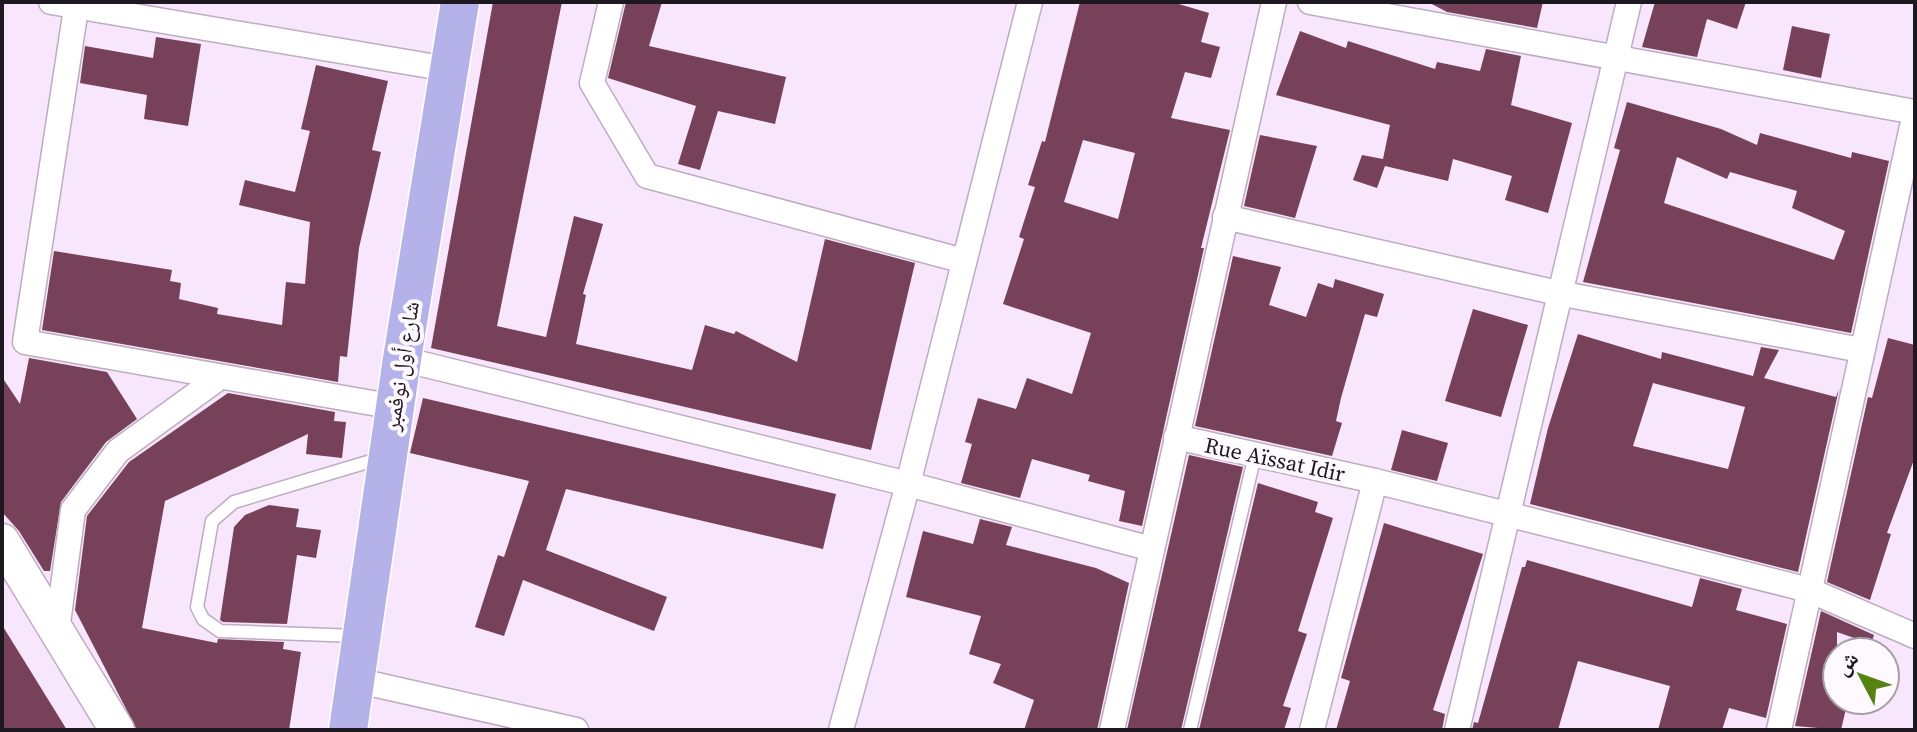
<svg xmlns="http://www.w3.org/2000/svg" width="1917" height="732" viewBox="0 0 1917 732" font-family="'Source Serif 4','Noto Naskh Arabic',serif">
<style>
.building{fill:#764159;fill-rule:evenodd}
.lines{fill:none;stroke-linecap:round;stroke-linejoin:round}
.lane-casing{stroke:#bdacc2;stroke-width:15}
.street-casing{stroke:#bdacc2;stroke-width:27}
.secondary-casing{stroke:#bdacc2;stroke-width:37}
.primary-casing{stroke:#fff;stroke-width:41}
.lane{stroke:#fff;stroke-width:12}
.street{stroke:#fff;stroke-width:24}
.secondary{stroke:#fff;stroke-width:34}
.primary{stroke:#b4b2e8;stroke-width:38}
.labels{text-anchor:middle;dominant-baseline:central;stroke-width:8;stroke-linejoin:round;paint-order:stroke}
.street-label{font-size:22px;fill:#1e1820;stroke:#fdf9fe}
</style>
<rect width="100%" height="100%" fill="#f8e6fd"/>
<g class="building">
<path d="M493,2H562L497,326L546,337L574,216L603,224L583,294L586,295L576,344L692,370L705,325L734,334L736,331L797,362L825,239L915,263L871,450L431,348Z"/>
<path d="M626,2H662L649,46L786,77L775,124L718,111L700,170L678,164L696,106L608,78Z"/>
<path d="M1080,2H1172L1209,13L1201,42L1220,47L1211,78L1185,72L1171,118L1230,130L1201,248H1204L1142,526L1119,521L1125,491L1088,481L1090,475L1032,459L1020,498L961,483L972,444L965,442L978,398L1016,409L1027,378L1072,394L1091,333L1003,304L1024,239L1019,237L1035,187L1028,185L1042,141L1045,142ZM1083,140L1135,153L1118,219L1064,202Z"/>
<path d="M1428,2H1543L1537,28L1447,12Z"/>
<path d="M1655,2H1746L1737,29L1707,19L1697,57L1642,47Z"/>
<path d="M1792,26L1830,34L1821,78L1783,70Z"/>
<path d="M1300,31L1346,48L1348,41L1435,69L1437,62L1480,71L1486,49L1521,56L1511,105L1572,123L1548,213L1505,200L1512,176L1453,159L1448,181L1385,166L1377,188L1353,180L1362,155L1383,159L1390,125L1276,95Z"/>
<path d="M156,37L201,44L188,126L144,119L147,95L80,83L85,46L153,58Z"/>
<path d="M316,65L388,81L372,150L381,152L359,248L347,357L340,356L338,382L42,330L54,251L172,270L170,281L181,283L179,299L218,308L217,314L282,325L286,282L305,284L310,222L239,205L245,180L295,192L310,131L301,129Z"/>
<path d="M1627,102L1721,129L1757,145L1760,133L1851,158L1852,152L1889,161L1851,333L1583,282L1620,150L1614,148ZM1677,157L1727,179L1730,172L1797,191L1792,208L1845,231L1834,260L1664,203Z"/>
<path d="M1260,135L1317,146L1295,218L1244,206Z"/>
<path d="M1233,256L1281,267L1269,305L1306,317L1318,283L1333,288L1335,279L1384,294L1377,317L1365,314L1341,398L1336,421L1342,423L1332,456L1195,426Z"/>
<path d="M1473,309L1528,325L1501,417L1445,401Z"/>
<path d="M1578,334L1661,359L1662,352L1753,376L1761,347L1779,350L1764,378L1836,397L1839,389L1798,572L1530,504L1548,428ZM1653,383L1745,407L1728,469L1633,446Z"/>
<path d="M1888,338L1915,345V457L1887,533L1891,534L1870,600L1827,582L1868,397L1872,398Z"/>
<path d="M29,358L107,372L137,419L106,442L61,502L50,571H44L19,531L2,512V377L20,404Z"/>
<path d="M228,393L335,412L334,421L346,422L342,458L306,454L308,434L165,501L142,628L217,643L218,639L284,642L283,649L301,652L289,730H137L75,610L87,516L129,462Z"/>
<path d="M423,398L836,494L823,549L566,489L546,550L667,597L654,631L523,580L504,636L475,627L498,555L504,557L529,481L410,453Z"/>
<path d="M1402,430L1448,443L1437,481L1391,470Z"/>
<path d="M1189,455L1243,467L1181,730H1127Z"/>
<path d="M1258,483L1318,502L1315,512L1333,518L1298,631L1307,634L1283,706L1291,708L1284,730H1199Z"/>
<path d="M269,505L299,509L296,527L321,530L316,558L297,555L287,624L223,622L220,620L234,527L245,515Z"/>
<path d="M980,519L1012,527L1006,545L1096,568L1129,583L1097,730H1024L1034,700L993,683L1001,664L969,654L981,616L906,597L923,531L973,544Z"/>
<path d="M1384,523L1483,554L1433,710L1445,714L1442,730H1336L1350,681L1341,678Z"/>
<path d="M1527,560L1692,607L1700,578L1742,589L1736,610L1787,624L1766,718L1729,708L1722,730H1658L1670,686L1578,661L1558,730H1472L1474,722L1478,723L1522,567H1525Z"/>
<path d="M1821,611L1874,635L1871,644L1837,632V700H1848L1841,730L1795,726Z"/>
<path d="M2,625L67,730H2Z"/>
</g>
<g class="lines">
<defs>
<g id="lane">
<path d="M357,636L220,631L203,619L197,607L212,521L234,502L381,458"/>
<path d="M1190,730L1255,455"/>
</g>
<g id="street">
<path d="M51,2L448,69"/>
<path d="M77,2L25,342L395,407"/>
<path d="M611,2L592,83L647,176L964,261"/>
<path d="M1310,2L1915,112"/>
<path d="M1225,217L1558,293L1861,350"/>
<path d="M402,359L908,484L1152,549"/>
<path d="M1176,437L1375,481L1809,590L1915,636"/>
<path d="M57,631L73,510L118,451L220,377"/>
<path d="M355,680L576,730"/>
<path d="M841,730L908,484L1030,2"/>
<path d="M1112,730L1274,2"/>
<path d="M1312,730L1375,481"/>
<path d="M1457,730L1629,2"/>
<path d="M1779,730L1915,113"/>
</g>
<path id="secondary" d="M2,541L117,730"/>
<path id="primary" d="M348,730L402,359L460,2"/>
</defs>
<use href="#lane" class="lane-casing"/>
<use href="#street" class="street-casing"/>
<use href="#secondary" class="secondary-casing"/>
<use href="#primary" class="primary-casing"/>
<use href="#lane" class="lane"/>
<use href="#street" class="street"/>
<use href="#secondary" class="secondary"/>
<use href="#primary" class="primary"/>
</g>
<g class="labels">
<g class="street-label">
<text transform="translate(401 366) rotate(-81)">شارع أول نوفمبر</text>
<text transform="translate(1275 459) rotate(12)">Rue Aïssat Idir</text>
</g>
</g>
<rect width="1917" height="732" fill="none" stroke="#1e1820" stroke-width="8"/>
<g transform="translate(1861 676) rotate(311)"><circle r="38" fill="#fdf9fe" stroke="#a49fa5" stroke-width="2"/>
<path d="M0-6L14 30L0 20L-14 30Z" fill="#558413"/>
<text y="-12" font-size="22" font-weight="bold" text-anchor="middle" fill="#1e1820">ش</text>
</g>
</svg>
